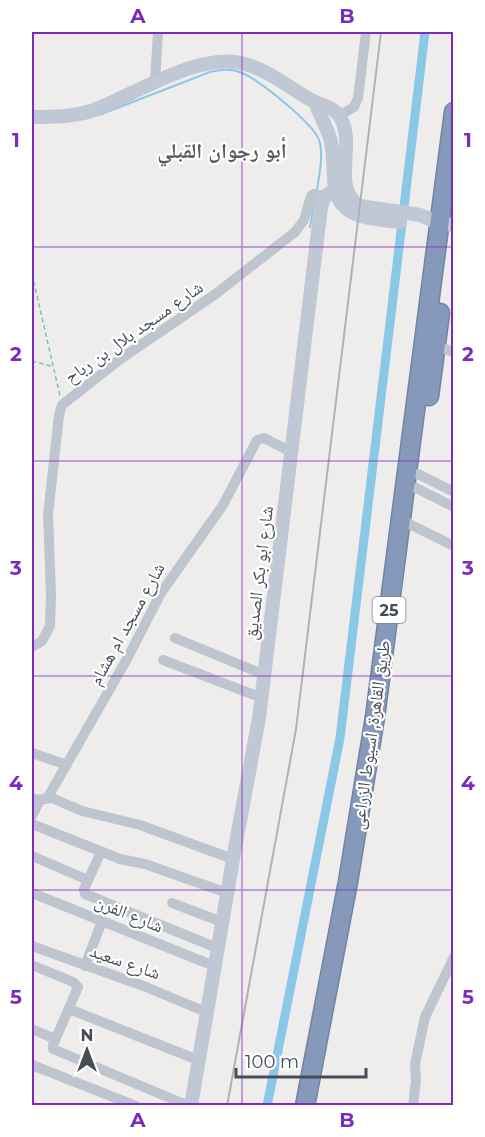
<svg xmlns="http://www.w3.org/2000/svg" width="485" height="1137" viewBox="0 0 485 1137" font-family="Montserrat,'Noto Naskh Arabic',sans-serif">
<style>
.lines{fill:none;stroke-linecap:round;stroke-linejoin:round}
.stream{stroke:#8ac8e7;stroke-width:2}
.canal{stroke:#8ac8e7;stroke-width:9}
.highway-casing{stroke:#7184a5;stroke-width:21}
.path{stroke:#75c8aa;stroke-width:1.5;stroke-dasharray:4.5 3;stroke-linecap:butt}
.street{stroke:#bec5ce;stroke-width:10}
.secondary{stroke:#c0c7d5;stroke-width:14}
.highway{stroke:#8699ba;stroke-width:18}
.rail{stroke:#afb1b7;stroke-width:2}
.grid{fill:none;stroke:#7b2cbf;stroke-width:1.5;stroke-opacity:0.55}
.labels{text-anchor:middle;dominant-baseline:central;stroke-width:4.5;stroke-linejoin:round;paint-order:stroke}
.shield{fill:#fff;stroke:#7e828b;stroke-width:1.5}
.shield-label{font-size:16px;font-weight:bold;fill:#464d59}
.street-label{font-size:18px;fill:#464d59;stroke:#fff}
.quarter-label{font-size:21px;font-weight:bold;fill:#595c61;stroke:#fff}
.neatline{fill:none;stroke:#7b2cbf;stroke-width:2}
.grid-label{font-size:20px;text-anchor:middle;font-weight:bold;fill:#7b2cbf}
</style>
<rect width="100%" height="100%" fill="#efedec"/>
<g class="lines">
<g class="stream">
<path d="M99,115L210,72C221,70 231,68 242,73C259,80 313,123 319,140C324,154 319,175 317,191"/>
<path d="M310,227L315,199"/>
</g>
<path class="canal" d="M267,1106L340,738L425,32"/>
<defs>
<g id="highway">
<path d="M429,396L440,313"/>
<path d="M305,1106L348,882L375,717L454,112"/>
</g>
</defs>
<use href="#highway" class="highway-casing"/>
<g class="path">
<path d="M32,274L60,396"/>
<path d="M32,361L51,366"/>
</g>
<g class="street">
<path d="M155,82L158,32"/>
<path d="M339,116L354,107L358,98L366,32"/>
<path d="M436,346L454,352"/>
<path d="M418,474L454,492"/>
<path d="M416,488L454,507"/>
<path d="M401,520L454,546"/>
<path d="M175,638L265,675"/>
<path d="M32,647L42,641L50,626L51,594L48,515L59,415L62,405L119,360L217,293L295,232L304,220L311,196L314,194L325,196"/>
<path d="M163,660L262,698"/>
<path d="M32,753L67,765"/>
<path d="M48,797L127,659L161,593L223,505L257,440L264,438L291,452"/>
<path d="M32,798L37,800L52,798L82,811L140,825L233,859"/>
<path d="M32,816L40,800"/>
<path d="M32,824L120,859L145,864L227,893"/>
<path d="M101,852L84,889L85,894L217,948"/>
<path d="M32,856L88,880"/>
<path d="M32,893L214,966"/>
<path d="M172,903L222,922"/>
<path d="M32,946L146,987L206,1012"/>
<path d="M32,965L73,982L78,987L53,1045V1049L189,1106"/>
<path d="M85,966L102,921"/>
<path d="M69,1009L198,1060"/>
<path d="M32,1029L55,1039"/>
<path d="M32,1065L136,1106"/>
<path d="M413,1106L416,1080L415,1064L425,1017L454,957"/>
</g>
<g class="secondary">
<path d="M316,103C320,117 328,129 331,142C334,158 333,174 335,189C341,220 375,219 400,222"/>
<path d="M32,117C51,117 72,117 91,111C134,96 199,50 245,64C270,71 291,89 313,101C319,104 325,105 330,108C334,110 338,114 340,117C357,144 330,188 360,206L420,215L439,223L454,225"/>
<path d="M191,1106L233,859L259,718L321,207L325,196L335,190"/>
</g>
<use href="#highway" class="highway"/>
<path class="rail" d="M227,1106L296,729L381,32"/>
</g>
<path class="grid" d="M242,32V1106M32,247H454M32,461H454M32,676H454M32,890H454"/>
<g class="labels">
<rect class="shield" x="372.5" y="597" width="33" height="26" rx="4.5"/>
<g class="shield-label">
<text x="389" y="610">25</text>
</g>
<g class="street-label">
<text transform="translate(134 332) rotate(-35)">شارع مسجد بلال بن رباح</text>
<text transform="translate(259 573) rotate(-83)">شارع ابو بكر الصديق</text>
<text transform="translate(127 624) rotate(-61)">شارع مسجد ام هشام</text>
<text transform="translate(371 735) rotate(-82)">طريق القاهرة, اسيوط الزراعى</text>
<text transform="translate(129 914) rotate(22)">شارع الفرن</text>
<text transform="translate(125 962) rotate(19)">شارع سعيد</text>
</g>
<g class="quarter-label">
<text x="222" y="150">أبو رجوان القبلي</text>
</g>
</g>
<rect width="485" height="1137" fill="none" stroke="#ffffff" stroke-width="66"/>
<g transform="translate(87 1050)" stroke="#ffffff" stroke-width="4.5" paint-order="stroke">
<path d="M0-4.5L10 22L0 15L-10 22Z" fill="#464d59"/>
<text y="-9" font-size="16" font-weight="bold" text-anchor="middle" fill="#464d59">N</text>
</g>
<path d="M236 1068v9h130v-9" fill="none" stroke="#464d59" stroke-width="3"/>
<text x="245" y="1068" font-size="18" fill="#464d59" stroke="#ffffff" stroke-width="4.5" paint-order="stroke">100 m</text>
<rect x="33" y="33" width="419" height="1071" class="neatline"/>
<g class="grid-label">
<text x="138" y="23">A</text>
<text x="347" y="23">B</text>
<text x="16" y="147">1</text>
<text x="468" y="147">1</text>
<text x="16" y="361">2</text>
<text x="468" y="361">2</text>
<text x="16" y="575">3</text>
<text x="468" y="575">3</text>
<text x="16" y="790">4</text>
<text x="468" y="790">4</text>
<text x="16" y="1004">5</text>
<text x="468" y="1004">5</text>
<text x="138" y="1127">A</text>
<text x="347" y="1127">B</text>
</g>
</svg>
